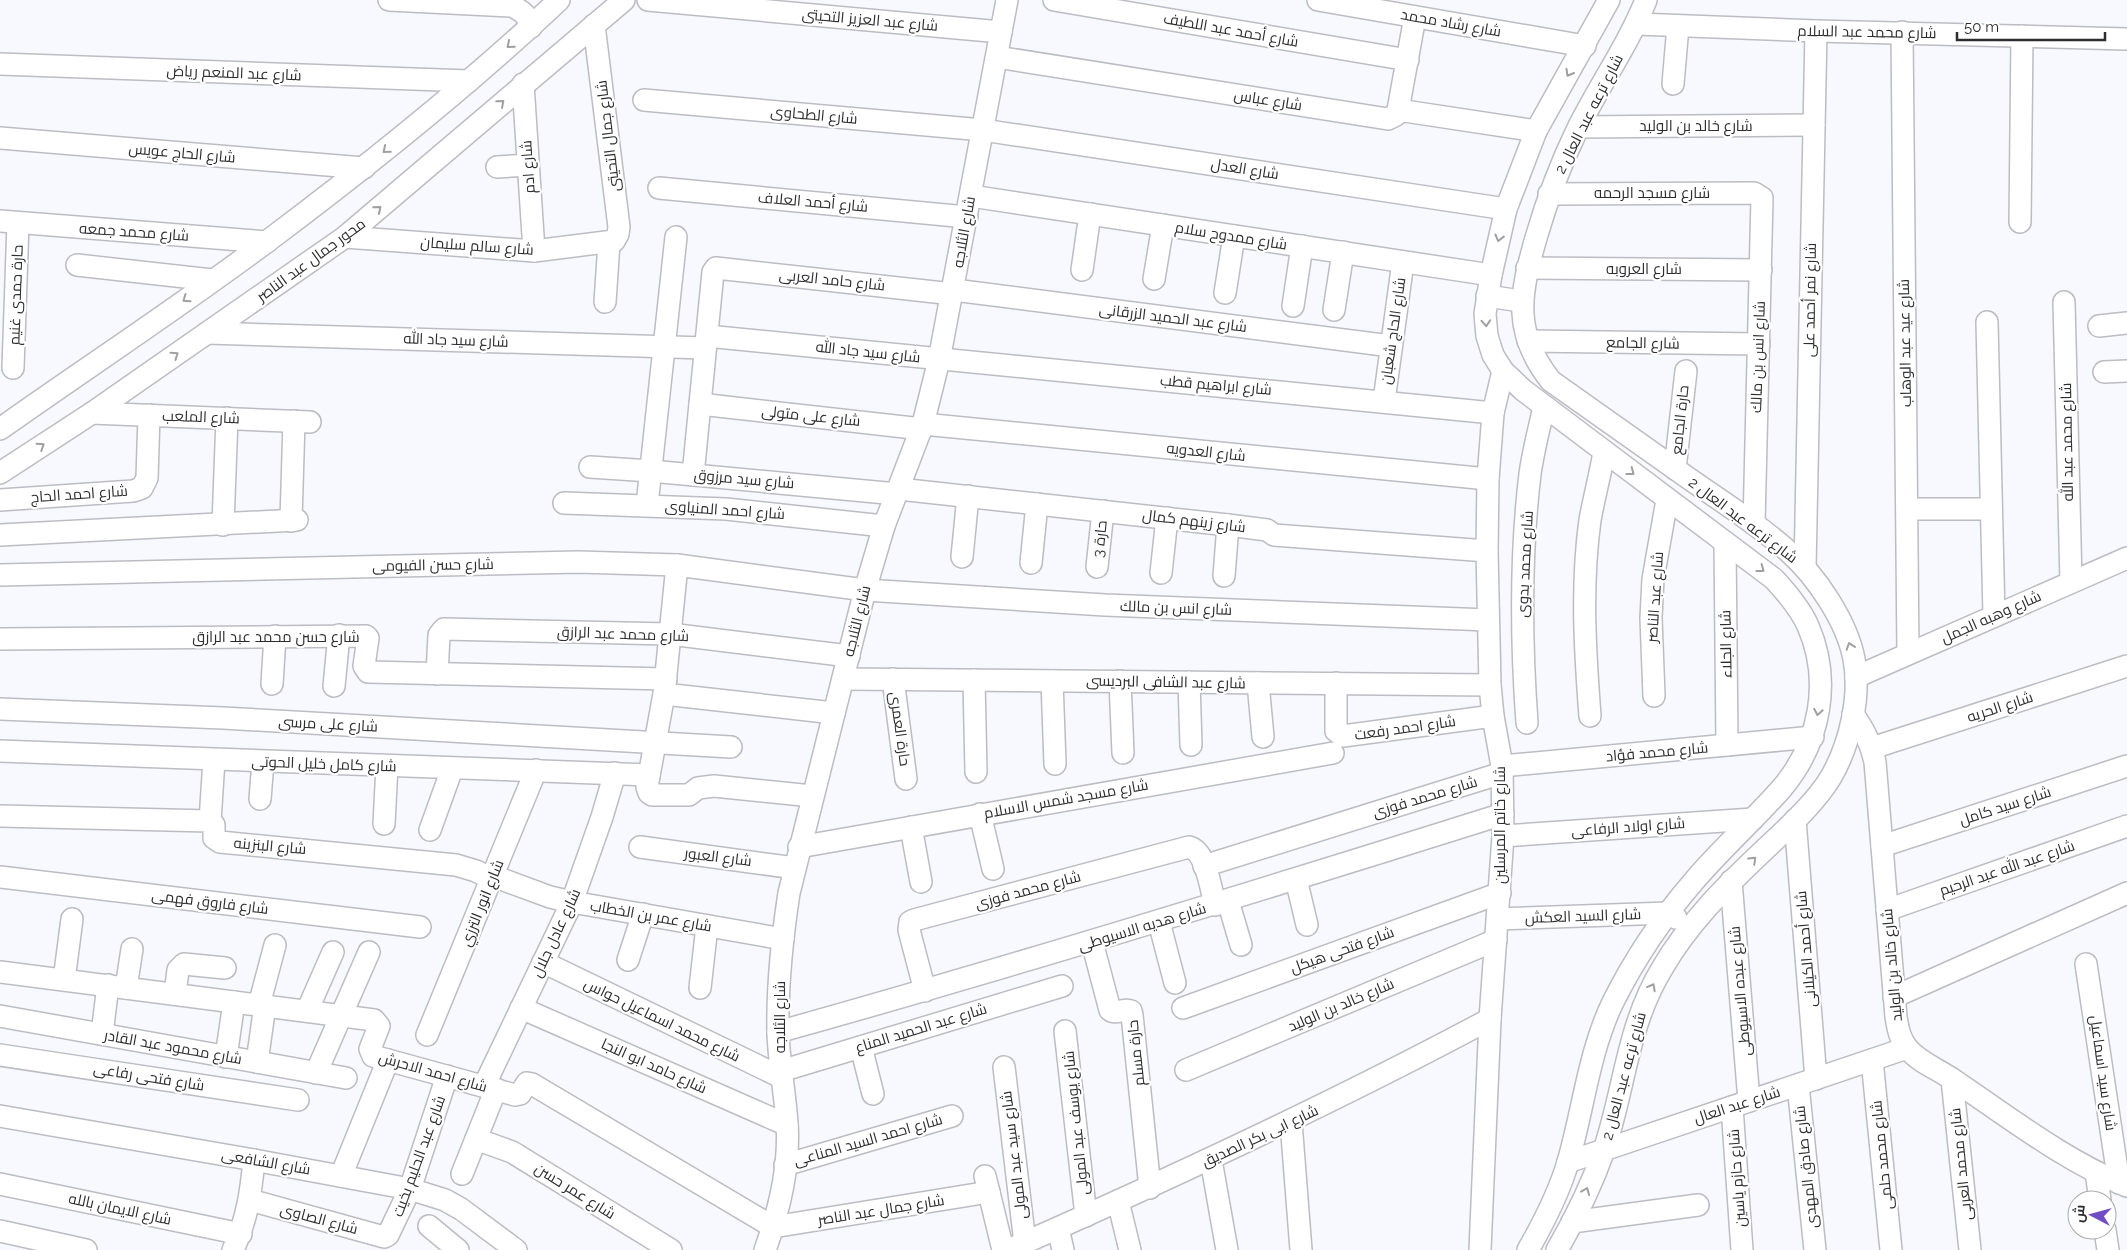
<svg xmlns="http://www.w3.org/2000/svg" width="2127" height="1250" viewBox="0 0 2127 1250" font-family="Raleway,Cairo,sans-serif">
<style>
.lines{fill:none;stroke-linecap:round;stroke-linejoin:round}
.minor-casing{stroke:#bcbcc3;stroke-width:24}
.minor{stroke:#fff;stroke-width:21}
.oneway{stroke:#a0a0a2}
.labels{text-anchor:middle;dominant-baseline:central;stroke-width:4.5;stroke-linejoin:round;paint-order:stroke}
.street-label{font-size:15px;fill:#2d2d30;stroke:#fff}
</style>
<rect width="100%" height="100%" fill="#f8f8ff"/>
<g class="lines">
<defs>
<g id="minor">
<path d="M389,0L512,6C522,11 528,15 531,27"/>
<path d="M648,0L1001,32"/>
<path d="M1054,0L1408,60"/>
<path d="M1318,0L1585,46"/>
<path d="M1637,24L1816,31L2127,39"/>
<path d="M1902,32L1908,653"/>
<path d="M997,57L1388,119L1396,115L1398,110L1536,131"/>
<path d="M0,64L469,81"/>
<path d="M523,84L534,251"/>
<path d="M1673,84L1678,26"/>
<path d="M644,100L983,130L1506,209"/>
<path d="M1398,110L1415,17"/>
<path d="M1579,127L1814,125"/>
<path d="M0,138L364,168"/>
<path d="M497,167L528,165"/>
<path d="M659,188L967,217"/>
<path d="M1549,194L1754,193L1762,198L1754,524"/>
<path d="M971,196L1491,275"/>
<path d="M0,221L267,242"/>
<path d="M2020,222L2022,36"/>
<path d="M345,237L534,251L614,241L618,234L619,227L594,25"/>
<path d="M77,265L212,280"/>
<path d="M1527,268L1761,270"/>
<path d="M1082,270L1090,214"/>
<path d="M1154,279L1163,225"/>
<path d="M954,290L1391,346"/>
<path d="M1225,293L1234,236"/>
<path d="M1487,296L1521,301"/>
<path d="M605,302L609,243"/>
<path d="M2064,302L2071,582"/>
<path d="M1293,306L1302,246"/>
<path d="M1334,310L1343,252"/>
<path d="M1987,322L1994,616"/>
<path d="M2099,326L2127,323"/>
<path d="M207,333L705,348"/>
<path d="M707,336L1493,413"/>
<path d="M1528,341L1759,344"/>
<path d="M13,368L18,223"/>
<path d="M2104,372L2127,371"/>
<path d="M1384,401L1403,262"/>
<path d="M700,404L922,429"/>
<path d="M92,413L310,422"/>
<path d="M923,424L1488,479"/>
<path d="M0,429C89,366 181,306 269,240C369,165 468,86 559,0"/>
<path d="M590,467L651,471L897,494"/>
<path d="M1675,469L1686,371"/>
<path d="M0,473L92,413L345,237L624,0"/>
<path d="M693,475L713,272L716,268L953,294"/>
<path d="M899,489L1228,525L1267,530L1274,535L1487,551"/>
<path d="M0,500L133,491L142,488L147,478L149,415"/>
<path d="M564,503L726,509L884,526"/>
<path d="M647,505L676,237"/>
<path d="M1907,509H1991"/>
<path d="M291,521L294,421"/>
<path d="M223,525L227,418"/>
<path d="M0,535L297,520"/>
<path d="M1725,543L1727,745"/>
<path d="M962,557L968,496"/>
<path d="M1031,563L1037,504"/>
<path d="M677,565L664,694L647,787L649,793L652,795H689L698,788L714,786L812,796"/>
<path d="M1097,567L1103,511"/>
<path d="M1805,568L1816,31"/>
<path d="M1161,573L1167,518"/>
<path d="M0,575L579,562L677,565L865,590L1105,605L1488,620"/>
<path d="M1224,576L1228,525"/>
<path d="M0,639L366,636L368,638L364,666L368,672L666,679"/>
<path d="M437,674L439,635L444,629L670,634L849,656"/>
<path d="M1856,677L2127,558"/>
<path d="M843,679L1490,685"/>
<path d="M893,679L906,779"/>
<path d="M974,680L976,772"/>
<path d="M1052,681L1055,764"/>
<path d="M1120,681L1123,753"/>
<path d="M1189,682L1191,745"/>
<path d="M1258,683L1263,737"/>
<path d="M1336,683V731L1343,736L1493,716"/>
<path d="M272,684L275,636"/>
<path d="M334,686L339,635"/>
<path d="M664,694L834,713"/>
<path d="M1654,696L1651,618L1653,579L1667,500"/>
<path d="M0,709L223,718L731,747"/>
<path d="M1853,714C1864,730 1871,743 1875,762L1896,1017C1898,1029 1900,1040 1908,1049C1920,1063 1940,1070 1955,1081C2010,1118 2065,1161 2127,1186"/>
<path d="M1590,716C1585,651 1581,585 1590,520C1594,498 1600,475 1604,453"/>
<path d="M1527,723C1521,640 1520,557 1530,474C1533,452 1539,429 1544,407"/>
<path d="M1872,748L2127,666"/>
<path d="M0,751L649,775"/>
<path d="M1502,766L1813,737"/>
<path d="M260,799L263,762"/>
<path d="M980,814L993,869"/>
<path d="M0,816L210,821L214,825V838L220,842L456,865L476,871L492,879"/>
<path d="M1795,820L1816,1079"/>
<path d="M210,821L214,760"/>
<path d="M384,824L387,766"/>
<path d="M911,827L921,882"/>
<path d="M430,830L452,769"/>
<path d="M1503,836L1753,819"/>
<path d="M1882,846L2127,766"/>
<path d="M640,847L795,868"/>
<path d="M799,847L1333,753"/>
<path d="M1204,866L1502,773"/>
<path d="M493,876L550,897L572,902L783,939"/>
<path d="M0,877L420,927"/>
<path d="M1296,879L1307,925"/>
<path d="M1731,881L1749,1101"/>
<path d="M1228,901L1241,945"/>
<path d="M1887,910L2127,826"/>
<path d="M1498,919L1668,913L1676,918"/>
<path d="M1159,922L1175,983"/>
<path d="M1092,942L1110,1010C1116,1015 1124,1008 1131,1011L1132,1015L1150,1188"/>
<path d="M628,960L643,914"/>
<path d="M543,962L781,1077"/>
<path d="M2086,964L2119,1183"/>
<path d="M0,972L374,1020L379,1026L370,1049L373,1056L515,1095L520,1094L527,1083L532,1084L773,1227L989,1192"/>
<path d="M64,980L72,919"/>
<path d="M126,988L132,949"/>
<path d="M700,988L707,926"/>
<path d="M925,991L909,930L910,922L914,920L1189,847C1206,851 1211,889 1215,905"/>
<path d="M175,994L178,970L184,964L225,968"/>
<path d="M1894,997L2127,893"/>
<path d="M259,1005L275,945"/>
<path d="M521,1008L787,1125"/>
<path d="M1183,1008L1500,893"/>
<path d="M307,1011L333,952"/>
<path d="M0,1016L346,1078"/>
<path d="M1065,1031L1086,1216"/>
<path d="M778,1032C1021,964 1262,890 1503,814"/>
<path d="M102,1034L108,985"/>
<path d="M427,1035L536,770"/>
<path d="M861,1047L873,1094"/>
<path d="M0,1055L298,1100"/>
<path d="M226,1057L234,1002"/>
<path d="M1872,1060L1891,1250"/>
<path d="M257,1062L265,1005"/>
<path d="M1004,1067L1025,1243"/>
<path d="M1186,1070L1496,940"/>
<path d="M781,1071L1062,986"/>
<path d="M316,1073L369,952"/>
<path d="M1952,1079L1970,1250"/>
<path d="M1798,1085L1815,1250"/>
<path d="M484,1086L572,902L602,817L615,773"/>
<path d="M1732,1107L1742,1250"/>
<path d="M0,1116L254,1160L410,1189L445,1200L461,1209L516,1250"/>
<path d="M1291,1122L1301,1250"/>
<path d="M476,1139L512,1152L671,1250"/>
<path d="M1211,1160L1227,1250"/>
<path d="M1568,1162L1907,1048"/>
<path d="M785,1165L952,1116"/>
<path d="M2096,1172L2100,1200"/>
<path d="M462,1174L496,1089"/>
<path d="M341,1176L388,1060"/>
<path d="M985,1176L1003,1250"/>
<path d="M0,1184L241,1234"/>
<path d="M250,1200L384,1237L388,1235L410,1189L447,1076"/>
<path d="M1118,1201L1130,1250"/>
<path d="M1572,1222L1698,1205"/>
<path d="M429,1226L458,1250"/>
<path d="M1058,1228L1063,1250"/>
<path d="M2105,1230L2108,1250"/>
<path d="M0,1231L86,1250"/>
<path d="M233,1250C247,1220 251,1192 254,1160"/>
<path d="M765,1250C779,1211 790,1165 787,1123C785,1093 779,1063 778,1033C777,985 782,939 789,893L865,590L884,526L923,424L939,360L1007,0"/>
<path d="M1008,1250C1172,1178 1333,1103 1490,1019"/>
<path d="M1480,1250L1490,1019L1503,836L1502,766L1493,716L1490,685L1487,551L1488,479L1493,413L1503,371"/>
<path d="M1528,1250C1544,1222 1559,1193 1568,1162C1583,1111 1589,1051 1613,1002C1635,958 1662,918 1694,881C1722,848 1754,820 1782,788C1820,743 1832,681 1808,626C1800,608 1787,593 1774,579L1523,390L1503,371L1493,355L1487,336L1485,314L1491,275L1506,209L1536,131L1609,0"/>
<path d="M1557,1250C1575,1219 1592,1184 1604,1150C1625,1088 1627,1025 1663,967C1688,924 1724,888 1760,854C1783,832 1815,804 1831,777C1850,744 1861,697 1854,659C1847,622 1817,577 1789,552C1759,525 1724,503 1691,480C1644,447 1597,414 1551,381C1512,332 1520,294 1536,238C1547,200 1561,163 1578,128C1600,84 1628,45 1646,0"/>
</g>
</defs>
<use href="#minor" class="minor-casing"/>
<use href="#minor" class="minor"/>
</g>
<defs><path id="oneway-chevron" d="M-2-3.5L2.5 0L-2 3.5" fill="none" stroke-width="1.6" stroke-linecap="round" stroke-linejoin="round" transform="scale(1.25)"/></defs>
<g class="oneway">
<use href="#oneway-chevron" transform="translate(510 45) rotate(139)"/>
<use href="#oneway-chevron" transform="translate(1569 73) rotate(120)"/>
<use href="#oneway-chevron" transform="translate(501 103) rotate(-41)"/>
<use href="#oneway-chevron" transform="translate(386 150) rotate(140)"/>
<use href="#oneway-chevron" transform="translate(378 209) rotate(-41)"/>
<use href="#oneway-chevron" transform="translate(1499 238) rotate(104)"/>
<use href="#oneway-chevron" transform="translate(186 299) rotate(145)"/>
<use href="#oneway-chevron" transform="translate(1486 323) rotate(86)"/>
<use href="#oneway-chevron" transform="translate(175 355) rotate(-35)"/>
<use href="#oneway-chevron" transform="translate(41 446) rotate(-33)"/>
<use href="#oneway-chevron" transform="translate(1631 472) rotate(37)"/>
<use href="#oneway-chevron" transform="translate(1761 569) rotate(37)"/>
<use href="#oneway-chevron" transform="translate(1850 646) rotate(-109)"/>
<use href="#oneway-chevron" transform="translate(1818 712) rotate(100)"/>
<use href="#oneway-chevron" transform="translate(1753 860) rotate(-44)"/>
<use href="#oneway-chevron" transform="translate(1652 987) rotate(-62)"/>
<use href="#oneway-chevron" transform="translate(1586 1191) rotate(-67)"/>
</g>
<g class="labels">
<g class="street-label">
<text transform="translate(870 20) rotate(5)">شارع عبد العزيز التحيتى</text>
<text transform="translate(1451 23) rotate(10)">شارع رشاد محمد</text>
<text transform="translate(1231 30) rotate(10)">شارع أحمد عبد اللطيف</text>
<text transform="translate(1867 32) rotate(1)">شارع محمد عبد السلام</text>
<text transform="translate(234 73) rotate(2)">شارع عبد المنعم رياض</text>
<text transform="translate(1268 100) rotate(9)">شارع عباس</text>
<text transform="translate(1589 114) rotate(-63)">شارع ترعه عبد العال 2</text>
<text transform="translate(814 115) rotate(5)">شارع الطحاوى</text>
<text x="1696" y="126">شارع خالد بن الوليد</text>
<text transform="translate(608 136) rotate(-97)">شارع جمال التحيتى</text>
<text transform="translate(182 153) rotate(5)">شارع الحاج عويس</text>
<text transform="translate(528 167) rotate(-94)">شارع ادم</text>
<text transform="translate(1245 169) rotate(9)">شارع العدل</text>
<text x="1652" y="193">شارع مسجد الرحمه</text>
<text transform="translate(813 202) rotate(5)">شارع أحمد العلاف</text>
<text transform="translate(134 232) rotate(4)">شارع محمد جمعه</text>
<text transform="translate(964 232) rotate(-80)">شارع الثلاجه</text>
<text transform="translate(1231 236) rotate(9)">شارع ممدوح سلام</text>
<text transform="translate(477 246) rotate(4)">شارع سالم سليمان</text>
<text transform="translate(311 260) rotate(-36)">محور جمال عبد الناصر</text>
<text x="1644" y="269">شارع العروبه</text>
<text transform="translate(832 280) rotate(6)">شارع حامد العربى</text>
<text transform="translate(16 295) rotate(-88)">حارة حمدى غنيم</text>
<text transform="translate(1810 300) rotate(-89)">شارع نمر أحمد على</text>
<text transform="translate(1173 318) rotate(7)">شارع عبد الحميد الزرقانى</text>
<text transform="translate(1393 331) rotate(-82)">شارع الحاج شعبان</text>
<text transform="translate(456 340) rotate(2)">شارع سيد جاد الله</text>
<text transform="translate(1643 343) rotate(1)">شارع الجامع</text>
<text transform="translate(1905 343) rotate(-91)">شارع عيد عبد الوهاب</text>
<text transform="translate(868 352) rotate(6)">شارع سيد جاد الله</text>
<text transform="translate(1758 357) rotate(-88)">شارع انس بن مالك</text>
<text transform="translate(1216 385) rotate(5)">شارع ابراهيم قطب</text>
<text transform="translate(811 416) rotate(6)">شارع على متولى</text>
<text transform="translate(201 417) rotate(2)">شارع الملعب</text>
<text transform="translate(1680 420) rotate(-84)">حارة الجامع</text>
<text transform="translate(2067 442) rotate(-91)">شارع محمد عبد الله</text>
<text transform="translate(1206 452) rotate(6)">شارع العدويه</text>
<text transform="translate(744 479) rotate(5)">شارع سيد مرزوق</text>
<text transform="translate(79 494) rotate(-4)">شارع احمد الحاج</text>
<text transform="translate(725 510) rotate(4)">شارع احمد المنياوى</text>
<text transform="translate(1743 520) rotate(37)">شارع ترعه عبد العال 2</text>
<text transform="translate(1194 521) rotate(7)">شارع زينهم كمال</text>
<text transform="translate(1100 539) rotate(-84)">حارة 3</text>
<text transform="translate(1525 564) rotate(-87)">شارع محمد بدوى</text>
<text transform="translate(433 565) rotate(-1)">شارع حسن الفيومى</text>
<text transform="translate(1655 597) rotate(-86)">شارع عبد الناصر</text>
<text transform="translate(1176 608) rotate(2)">شارع انس بن مالك</text>
<text transform="translate(1991 617) rotate(-24)">شارع وهبه الجمل</text>
<text transform="translate(857 621) rotate(-76)">شارع الثلاجه</text>
<text transform="translate(623 634) rotate(2)">شارع محمد عبد الرازق</text>
<text x="276" y="637">شارع حسن محمد عبد الرازق</text>
<text transform="translate(1726 644) rotate(-91)">شارع الجلاء</text>
<text transform="translate(1166 682) rotate(1)">شارع عبد الشافى البرديسى</text>
<text transform="translate(2000 707) rotate(-18)">شارع الحريه</text>
<text transform="translate(328 724) rotate(3)">شارع على مرسى</text>
<text transform="translate(1405 728) rotate(-8)">شارع احمد رفعت</text>
<text transform="translate(900 729) rotate(82)">حارة العمرى</text>
<text transform="translate(1657 752) rotate(-5)">شارع محمد فؤاد</text>
<text transform="translate(324 764) rotate(2)">شارع كامل خليل الحوتى</text>
<text transform="translate(1425 797) rotate(-17)">شارع محمد فوزى</text>
<text transform="translate(1066 799) rotate(-10)">شارع مسجد شمس الاسلام</text>
<text transform="translate(2005 806) rotate(-18)">شارع سيد كامل</text>
<text transform="translate(1500 825) rotate(-90)">شارع خاتم المرسلين</text>
<text transform="translate(1628 827) rotate(-4)">شارع اولاد الرفاعى</text>
<text transform="translate(270 846) rotate(5)">شارع البنزينه</text>
<text transform="translate(718 857) rotate(7)">شارع العبور</text>
<text transform="translate(2007 868) rotate(-19)">شارع عبد الله عبد الرحيم</text>
<text transform="translate(1028 890) rotate(-15)">شارع محمد فوزى</text>
<text transform="translate(210 902) rotate(7)">شارع فاروق فهمى</text>
<text transform="translate(482 903) rotate(-68)">شارع انور الترزي</text>
<text transform="translate(651 916) rotate(10)">شارع عمر بن الخطاب</text>
<text transform="translate(1583 916) rotate(-2)">شارع السيد العكش</text>
<text transform="translate(1142 927) rotate(-17)">شارع هديه الاسيوطى</text>
<text transform="translate(556 933) rotate(-65)">شارع عادل جلال</text>
<text transform="translate(1806 949) rotate(-95)">شارع أحمد الكيلانى</text>
<text transform="translate(1342 950) rotate(-20)">شارع فتحى هيكل</text>
<text transform="translate(1892 965) rotate(-95)">شارع خالد بن الوليد</text>
<text transform="translate(1740 991) rotate(-95)">شارع عبده الاسيوطى</text>
<text transform="translate(1341 1005) rotate(-23)">شارع خالد بن الوليد</text>
<text transform="translate(780 1017) rotate(-90)">شارع الثلاجه</text>
<text transform="translate(662 1020) rotate(26)">شارع محمد اسماعيل حواس</text>
<text transform="translate(921 1028) rotate(-17)">شارع عبد الحميد المناع</text>
<text transform="translate(173 1047) rotate(10)">شارع محمود عبد القادر</text>
<text transform="translate(1136 1053) rotate(-96)">حارة مسلم</text>
<text transform="translate(654 1066) rotate(24)">شارع حامد ابو النجا</text>
<text transform="translate(433 1072) rotate(16)">شارع احمد الاحرش</text>
<text transform="translate(2103 1073) rotate(82)">شارع سيد اسماعيل</text>
<text transform="translate(1624 1076) rotate(-75)">شارع ترعه عبد العال 2</text>
<text transform="translate(149 1077) rotate(9)">شارع فتحى رفاعى</text>
<text transform="translate(1737 1105) rotate(-18)">شارع عبد العال</text>
<text transform="translate(1076 1123) rotate(-96)">شارع يوسف عبد المولى</text>
<text transform="translate(1260 1136) rotate(-25)">شارع ابى بكر الصديق</text>
<text transform="translate(868 1140) rotate(-16)">شارع احمد السيد المناعى</text>
<text transform="translate(1014 1155) rotate(-97)">شارع سيد عبد المولى</text>
<text transform="translate(1882 1155) rotate(-96)">شارع محمد حلمى</text>
<text transform="translate(419 1156) rotate(-70)">شارع عبد الحليم بخيت</text>
<text transform="translate(266 1162) rotate(10)">شارع الشافعى</text>
<text transform="translate(1961 1164) rotate(-96)">شارع محمد العربى</text>
<text transform="translate(1806 1167) rotate(-96)">شارع صادق المهدى</text>
<text transform="translate(1737 1178) rotate(-94)">شارع حازم ياسين</text>
<text transform="translate(575 1191) rotate(32)">شارع عمر حسن</text>
<text transform="translate(120 1209) rotate(12)">شارع الايمان بالله</text>
<text transform="translate(881 1210) rotate(-9)">شارع جمال عبد الناصر</text>
<text transform="translate(319 1219) rotate(15)">شارع الصاوى</text>
</g>
</g>
<g transform="translate(2092 1215) rotate(276)"><circle r="24" fill="#ffffff" stroke="#ababac"/>
<path d="M0-4L9 19L0 12L-9 19Z" fill="#724cc4"/>
<text y="-8" font-size="14" font-weight="bold" text-anchor="middle" fill="#2d2d30">ش</text>
</g>
<path d="M1957 32v8h148v-8" fill="none" stroke="#2d2d30" stroke-width="2.5"/>
<text x="1964" y="32" font-size="15" fill="#2d2d30" stroke="#ffffff" stroke-width="4" paint-order="stroke">50 m</text>
</svg>
